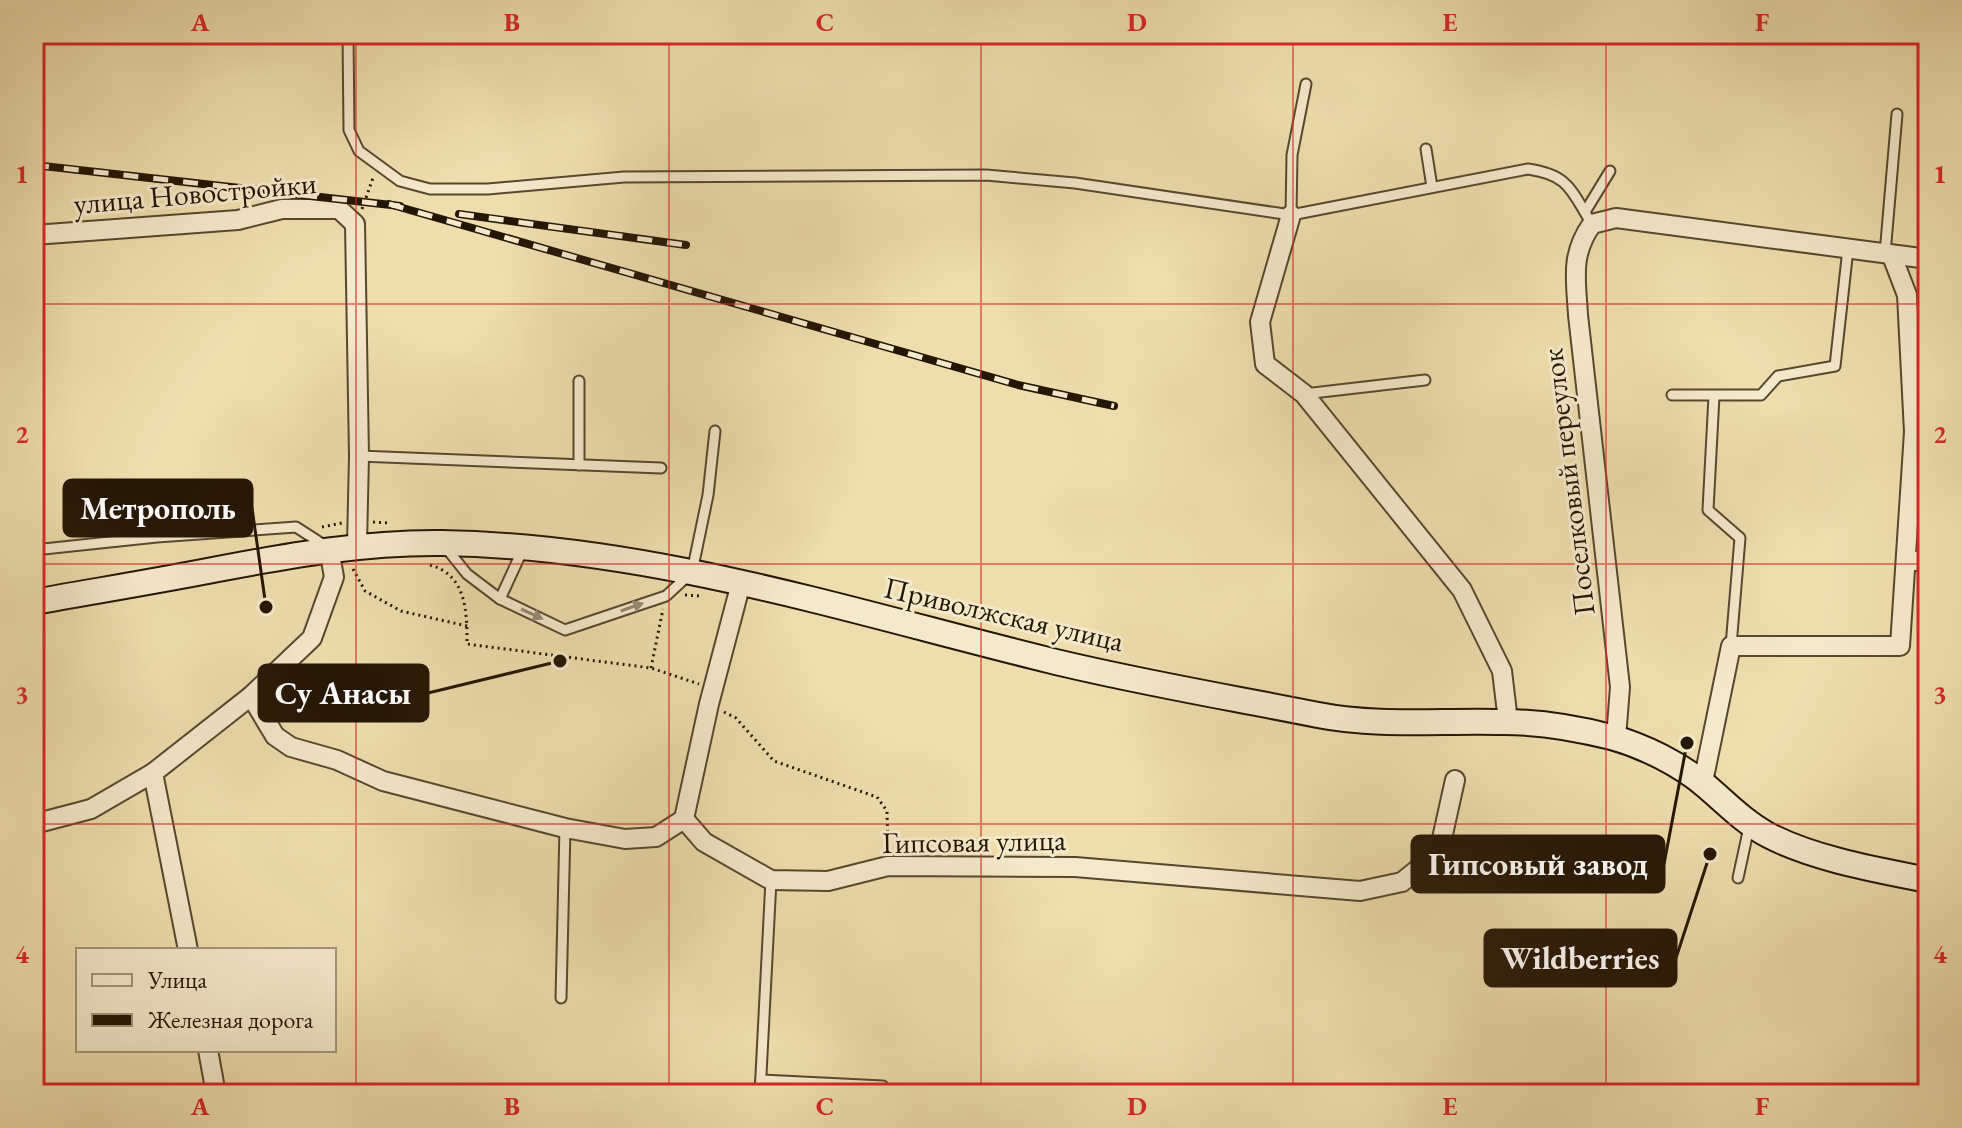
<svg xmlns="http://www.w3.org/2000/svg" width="1962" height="1128" viewBox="0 0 1962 1128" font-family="'EB Garamond',serif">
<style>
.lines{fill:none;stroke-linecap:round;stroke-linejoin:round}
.lane-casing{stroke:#56482f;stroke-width:13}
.street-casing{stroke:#56482f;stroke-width:22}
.secondary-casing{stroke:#241605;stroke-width:28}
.path{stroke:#241605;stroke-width:3;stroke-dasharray:2 4;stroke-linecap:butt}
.lane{stroke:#f4e9ca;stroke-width:9}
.street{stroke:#f4e9ca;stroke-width:18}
.secondary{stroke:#f4e9ca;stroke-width:24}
.rail-casing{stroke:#241605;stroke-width:8}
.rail{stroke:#f4e9ca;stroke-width:5;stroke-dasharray:15;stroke-linecap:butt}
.oneway{fill:#968a71}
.grid{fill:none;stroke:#d62828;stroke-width:2;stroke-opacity:0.55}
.labels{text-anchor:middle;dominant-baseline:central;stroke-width:6;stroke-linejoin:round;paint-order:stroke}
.street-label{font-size:30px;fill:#241605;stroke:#f4e9ca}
.leader{fill:none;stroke:#241605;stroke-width:3}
.callout-dot{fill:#241605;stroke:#f4e9ca;stroke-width:3}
.callout{fill:#241605;stroke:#241605;stroke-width:3}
.callout-label{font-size:32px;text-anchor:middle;font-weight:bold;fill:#fff}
.neatline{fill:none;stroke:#d62828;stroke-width:3}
.grid-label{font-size:26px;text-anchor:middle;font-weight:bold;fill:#d62828}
</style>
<rect width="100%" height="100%" fill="#eeddad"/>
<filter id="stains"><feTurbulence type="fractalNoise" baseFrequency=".0025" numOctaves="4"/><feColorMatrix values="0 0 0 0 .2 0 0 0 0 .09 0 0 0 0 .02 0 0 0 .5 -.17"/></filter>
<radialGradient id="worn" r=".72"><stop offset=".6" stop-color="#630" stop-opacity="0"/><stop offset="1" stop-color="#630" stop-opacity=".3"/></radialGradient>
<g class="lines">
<defs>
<g id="lane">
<path d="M348,34L349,130L359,151L400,181L430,189H488L624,177L986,175L1075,183L1291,215L1528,169C1570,175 1571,191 1592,224"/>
<path d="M1426,149L1432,187"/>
<path d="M1585,212L1610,171"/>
<path d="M1291,215L1292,155L1306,84"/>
<path d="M1885,254L1897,114"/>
<path d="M1304,394L1425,380"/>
<path d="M1672,395H1761L1778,376L1835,366L1848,249"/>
<path d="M1714,396L1708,510L1740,538L1731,646"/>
<path d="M359,456L661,468"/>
<path d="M579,465V381"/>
<path d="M447,549L467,574L500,599"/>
<path d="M523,549L500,599L565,630L666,596L692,572L708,495L715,431"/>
<path d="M34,550L157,537L296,527L327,547"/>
<path d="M1738,878L1749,827"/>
<path d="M561,998L565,828"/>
<path d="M761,1080L883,1086"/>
<path d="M760,1094L771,880"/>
</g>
<g id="street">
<path d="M1291,215L1260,322L1265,364L1304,394L1462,590L1502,671L1508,721"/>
<path d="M34,235L238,220L282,209H339L355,224L359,456L357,545"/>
<path d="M1907,561H1928"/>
<path d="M251,696L275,736L291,747L337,760L383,781L565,828L625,839L656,837L684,819L704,842L771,880L828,881L888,866L1075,867L1360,891L1402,882L1439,852L1455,780"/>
<path d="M1616,738L1620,687L1578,315C1576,279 1570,255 1592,224L1616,218L1928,259"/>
<path d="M153,773L251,696L312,638L334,577L329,549"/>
<path d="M1703,782L1731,646H1900L1914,432L1907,295L1892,256"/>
<path d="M684,819L709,704L741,583"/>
<path d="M34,824L91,809L153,773L188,950"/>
<path d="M208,1050L216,1094"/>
</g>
<path id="secondary" d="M34,602C95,591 157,581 218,569C292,555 366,542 442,543C649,546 849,611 1048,660C1137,682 1228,697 1318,715C1379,727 1442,720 1504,722C1540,722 1576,728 1611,737C1644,746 1680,764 1706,786C1726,803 1744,822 1768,835C1814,859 1877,870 1928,880"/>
</defs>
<use href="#lane" class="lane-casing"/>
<use href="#street" class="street-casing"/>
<use href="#secondary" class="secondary-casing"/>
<g class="path">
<path d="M362,209L374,175"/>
<path d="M373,522L389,523"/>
<path d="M322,527L342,523"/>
<path d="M430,565C467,575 467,613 467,644L651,668L699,684"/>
<path d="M353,569L365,591L401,611L467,626"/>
<path d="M685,595L701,596"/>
<path d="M651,668L663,609"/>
<path d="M724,712L736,718L774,761L877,797L887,811L888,850"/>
</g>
<use href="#lane" class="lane"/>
<use href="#street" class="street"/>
<use href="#secondary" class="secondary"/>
<defs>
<g id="rail">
<path d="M34,165L400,206"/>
<path d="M389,204L1018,385L1114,406"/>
<path d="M459,214L686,245"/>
</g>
</defs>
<use href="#rail" class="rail-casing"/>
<use href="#rail" class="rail"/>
</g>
<defs><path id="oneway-solid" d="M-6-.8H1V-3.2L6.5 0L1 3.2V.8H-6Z" transform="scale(2)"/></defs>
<g class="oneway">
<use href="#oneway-solid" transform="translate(632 607) rotate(-19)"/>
<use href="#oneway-solid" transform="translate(532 614) rotate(25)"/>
</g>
<path class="grid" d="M356,34V1094M669,34V1094M981,34V1094M1293,34V1094M1606,34V1094M34,304H1928M34,564H1928M34,824H1928"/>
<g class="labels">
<g class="street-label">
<text transform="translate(195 193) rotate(-5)">улица Новостройки</text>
<text transform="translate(1568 482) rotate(-97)">Поселковый переулок</text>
<text transform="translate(1004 614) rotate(13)">Приволжская улица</text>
<text transform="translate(974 841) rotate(-1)">Гипсовая улица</text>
</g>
</g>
<path class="leader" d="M266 607L252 508M560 661L428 693M1687 743L1664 864M1710 854L1676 958"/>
<g class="callout-dot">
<circle cx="266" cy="607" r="8"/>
<circle cx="560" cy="661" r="8"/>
<circle cx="1687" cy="743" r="8"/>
<circle cx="1710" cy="854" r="8"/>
</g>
<g class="callout">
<rect x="64" y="480" width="188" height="56" rx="8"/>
<rect x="259" y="665" width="169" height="56" rx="8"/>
<rect x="1412" y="836" width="252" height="56" rx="8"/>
<rect x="1485" y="930" width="191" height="56" rx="8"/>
</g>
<g class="callout-label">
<text x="158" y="519">Метрополь</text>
<text x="343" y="704">Су Анасы</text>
<text x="1538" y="875">Гипсовый завод</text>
<text x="1580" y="969">Wildberries</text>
</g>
<rect width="1962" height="1128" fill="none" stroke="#eeddad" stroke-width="88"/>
<rect x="76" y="948" width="260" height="104" fill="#f4e9ca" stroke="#a1957b" stroke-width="2"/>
<rect x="92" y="974" width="40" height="12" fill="#f4e9ca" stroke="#a1957b" stroke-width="2"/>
<text x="148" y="988" font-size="24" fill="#241605">Улица</text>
<rect x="92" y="1014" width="40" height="12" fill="#241605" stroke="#a1957b" stroke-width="2"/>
<text x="148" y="1028" font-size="24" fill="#241605">Железная дорога</text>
<rect x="44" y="44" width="1874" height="1040" class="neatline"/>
<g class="grid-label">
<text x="200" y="31">A</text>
<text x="512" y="31">B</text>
<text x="825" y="31">C</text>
<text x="1137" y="31">D</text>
<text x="1450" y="31">E</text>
<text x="1762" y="31">F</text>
<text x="22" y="183">1</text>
<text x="1940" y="183">1</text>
<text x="22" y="443">2</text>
<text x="1940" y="443">2</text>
<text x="22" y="703">3</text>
<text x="1940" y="703">3</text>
<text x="22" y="963">4</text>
<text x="1940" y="963">4</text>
<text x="200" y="1115">A</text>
<text x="512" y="1115">B</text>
<text x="825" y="1115">C</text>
<text x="1137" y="1115">D</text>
<text x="1450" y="1115">E</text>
<text x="1762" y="1115">F</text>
</g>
<rect width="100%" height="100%" filter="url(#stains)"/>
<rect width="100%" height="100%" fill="url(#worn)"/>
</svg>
